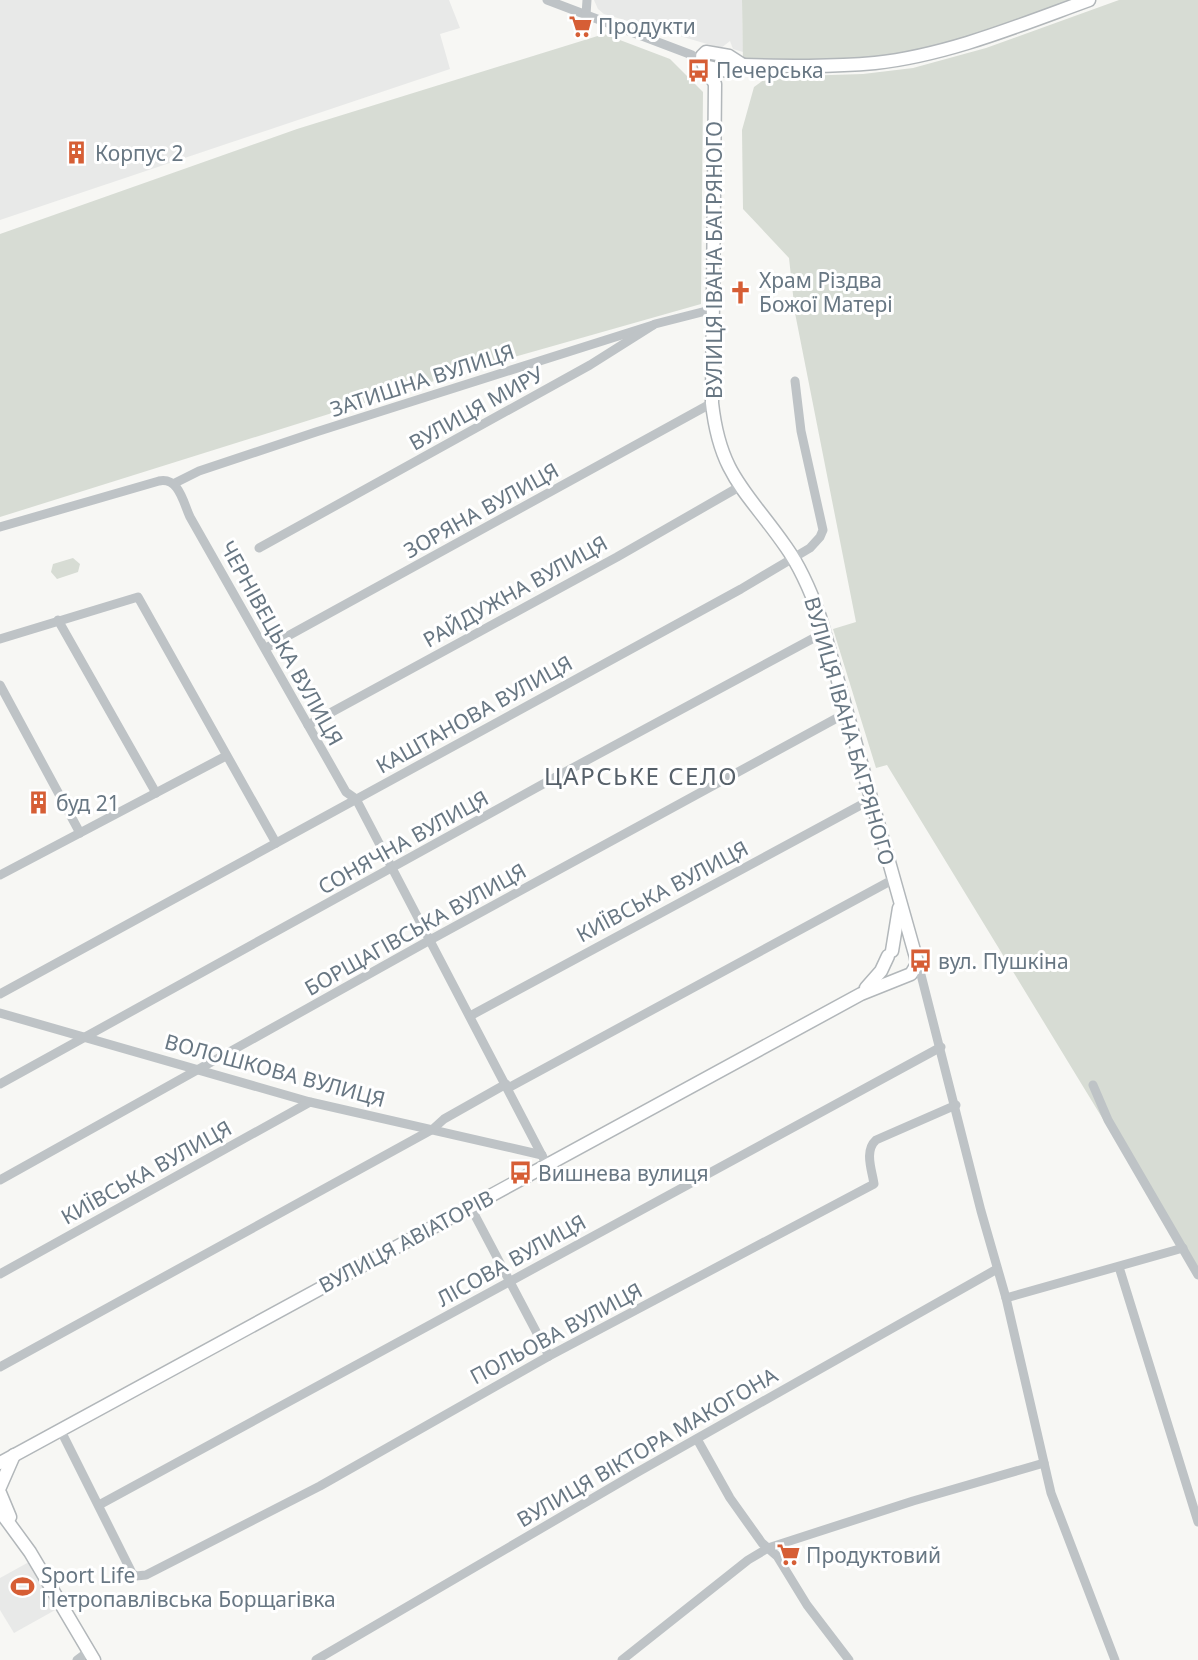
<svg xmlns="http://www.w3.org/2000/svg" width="1198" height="1660" viewBox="0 0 1198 1660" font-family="'Noto Sans',sans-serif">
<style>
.built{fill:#e8e9e8}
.green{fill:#d7dcd4}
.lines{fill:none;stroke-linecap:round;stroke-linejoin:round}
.major-casing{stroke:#b2b7ba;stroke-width:15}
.minor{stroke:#bec3c6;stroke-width:9}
.major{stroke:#fff;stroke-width:12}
.labels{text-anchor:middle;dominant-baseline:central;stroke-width:6;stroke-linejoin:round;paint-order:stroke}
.poi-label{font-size:21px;fill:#687783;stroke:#fff;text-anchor:start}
.street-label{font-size:21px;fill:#687783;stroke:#fff}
.quarter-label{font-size:24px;letter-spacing:1.5px;fill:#566069;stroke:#fff}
</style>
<rect width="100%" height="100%" fill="#f7f7f4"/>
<g class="built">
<path d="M0,0H449L460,28L440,34L450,69L0,220Z"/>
<path d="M594,0H742L743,52L733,49L730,41L721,48L604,14L598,9Z"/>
<path d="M29,1562L57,1609L14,1633L0,1610V1578Z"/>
</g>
<g class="green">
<path d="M742,0H1082L912,56L743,65Z"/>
<path d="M1119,0H1198V1275L887,765L876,768L833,629L856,622L795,313L789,258L743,209L742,130L754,87L768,77L863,74L913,68L986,48Z"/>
<path d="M604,34L670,59L703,92L701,304L482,366L0,517V234L297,129Z"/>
<path d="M73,558L80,564L78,572L57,579L51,572L53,564Z"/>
</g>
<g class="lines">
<defs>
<g id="major">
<path d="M705,67L715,84L712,403C720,476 747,491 786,547C801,568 811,592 820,617L915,954"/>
<path d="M727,71L704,66L702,56L706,52L729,56L743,65"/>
<path d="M730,71L743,65C786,66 831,67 875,63C948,55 1020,25 1089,0"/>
<path d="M892,951L899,908"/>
<path d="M866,988L881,971L888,956"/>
<path d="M0,1463L861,994L911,974L917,964L916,958"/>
<path d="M0,1487L14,1455"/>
<path d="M0,1493L10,1517"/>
<path d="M0,1511L30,1552L94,1660"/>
</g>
</defs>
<use href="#major" class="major-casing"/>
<g class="minor">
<path d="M547,0L692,55L704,66"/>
<path d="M586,15L587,0"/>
<path d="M175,483L199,471L316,432L653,325"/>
<path d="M0,527L159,481C179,477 183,502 190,517L346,792L356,799L547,1165"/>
<path d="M259,548L590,365L655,324L714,309"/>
<path d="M58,620L156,793"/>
<path d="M0,639L138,597L276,843"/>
<path d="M266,648L712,403"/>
<path d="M0,685L80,833"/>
<path d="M308,725L617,557L739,487"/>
<path d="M0,875L226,756"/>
<path d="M917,959L981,1211L1006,1298L1051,1493L1115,1660"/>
<path d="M0,994L741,589L810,548L820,537L823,530L801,431L795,381"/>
<path d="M0,1013L310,1102L542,1155"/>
<path d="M470,1016L872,799"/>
<path d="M0,1084L554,778L825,632"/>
<path d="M1093,1085L1108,1120L1198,1275"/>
<path d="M508,1088L894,879"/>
<path d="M0,1180L430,940L848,712"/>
<path d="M470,1206L549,1356"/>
<path d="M1119,1267L1198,1522"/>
<path d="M0,1274L310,1102"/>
<path d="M1006,1298L1183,1248"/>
<path d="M0,1367L433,1129L444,1119L506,1084"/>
<path d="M60,1429L132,1573L136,1576L146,1575L320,1486L549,1356L874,1184C872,1170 864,1151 876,1140L956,1105"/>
<path d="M697,1439L730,1498L762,1543L777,1556L807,1605L849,1660"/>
<path d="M99,1505L941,1047"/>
<path d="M77,1660L89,1651"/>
<path d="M316,1660L636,1473L997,1269"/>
<path d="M622,1660L748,1560L768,1548L913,1501L1044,1463"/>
</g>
<use href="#major" class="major"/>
</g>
<defs>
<symbol id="supermarket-bare" viewBox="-9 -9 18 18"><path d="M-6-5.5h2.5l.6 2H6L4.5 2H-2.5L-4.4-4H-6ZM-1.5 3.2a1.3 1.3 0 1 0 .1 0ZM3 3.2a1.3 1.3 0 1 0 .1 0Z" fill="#d65e35" stroke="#fff" stroke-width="2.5" paint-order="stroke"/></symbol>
<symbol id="bus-bare" viewBox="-9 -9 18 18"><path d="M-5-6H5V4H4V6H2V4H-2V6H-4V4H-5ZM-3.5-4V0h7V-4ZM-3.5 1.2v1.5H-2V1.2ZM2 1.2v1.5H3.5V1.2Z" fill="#d65e35" stroke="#fff" stroke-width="2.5" paint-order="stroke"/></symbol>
<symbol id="building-bare" viewBox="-9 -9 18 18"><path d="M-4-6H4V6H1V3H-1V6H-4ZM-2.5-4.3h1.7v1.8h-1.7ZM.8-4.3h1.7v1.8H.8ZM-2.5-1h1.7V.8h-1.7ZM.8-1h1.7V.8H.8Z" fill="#d65e35" stroke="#fff" stroke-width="2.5" paint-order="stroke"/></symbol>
<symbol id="church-bare" viewBox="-9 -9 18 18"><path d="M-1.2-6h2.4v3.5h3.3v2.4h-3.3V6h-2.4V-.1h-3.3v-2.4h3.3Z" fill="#d65e35" stroke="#fff" stroke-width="2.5" paint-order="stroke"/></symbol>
<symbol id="stadium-bare" viewBox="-9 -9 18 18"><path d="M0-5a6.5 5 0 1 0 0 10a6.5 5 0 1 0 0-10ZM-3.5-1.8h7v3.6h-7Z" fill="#d65e35" stroke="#fff" stroke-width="2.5" paint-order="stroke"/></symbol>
</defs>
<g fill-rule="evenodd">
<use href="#supermarket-bare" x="564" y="10" width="33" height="33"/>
<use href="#bus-bare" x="682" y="54" width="33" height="33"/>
<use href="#building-bare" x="60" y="136" width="33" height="33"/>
<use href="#church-bare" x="724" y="276" width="33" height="33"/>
<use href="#building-bare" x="22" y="786" width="33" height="33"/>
<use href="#bus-bare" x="904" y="944" width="33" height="33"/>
<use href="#bus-bare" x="504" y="1156" width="33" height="33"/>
<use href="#supermarket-bare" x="772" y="1538" width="33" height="33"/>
<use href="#stadium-bare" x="6" y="1570" width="33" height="33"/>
</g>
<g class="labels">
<g class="poi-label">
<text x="598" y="26">Продукти</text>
<text x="716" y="70">Печерська</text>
<text x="95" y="153">Корпус 2</text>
<text x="759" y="280">Храм Різдва<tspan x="759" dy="24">Божої Матері</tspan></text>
<text x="56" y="803">буд 21</text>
<text x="938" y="961">вул. Пушкіна</text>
<text x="538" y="1173">Вишнева вулиця</text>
<text x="806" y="1555">Продуктовий</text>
<text x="41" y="1575">Sport Life<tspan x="41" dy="24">Петропавлівська Борщагівка</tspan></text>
</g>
<g class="street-label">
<text transform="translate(714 260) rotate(-90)">ВУЛИЦЯ ІВАНА БАГРЯНОГО</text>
<text transform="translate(422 380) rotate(-18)">ЗАТИШНА ВУЛИЦЯ</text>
<text transform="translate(476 408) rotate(-29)">ВУЛИЦЯ МИРУ</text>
<text transform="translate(481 510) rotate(-29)">ЗОРЯНА ВУЛИЦЯ</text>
<text transform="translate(515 591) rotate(-29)">РАЙДУЖНА ВУЛИЦЯ</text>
<text transform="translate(282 643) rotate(61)">ЧЕРНІВЕЦЬКА ВУЛИЦЯ</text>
<text transform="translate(474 714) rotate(-29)">КАШТАНОВА ВУЛИЦЯ</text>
<text transform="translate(850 731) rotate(74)">ВУЛИЦЯ ІВАНА БАГРЯНОГО</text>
<text transform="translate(403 842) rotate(-29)">СОНЯЧНА ВУЛИЦЯ</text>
<text transform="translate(662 891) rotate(-28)">КИЇВСЬКА ВУЛИЦЯ</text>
<text transform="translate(415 929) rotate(-29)">БОРЩАГІВСЬКА ВУЛИЦЯ</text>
<text transform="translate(275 1070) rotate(15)">ВОЛОШКОВА ВУЛИЦЯ</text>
<text transform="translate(146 1172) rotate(-29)">КИЇВСЬКА ВУЛИЦЯ</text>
<text transform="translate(406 1241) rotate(-28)">ВУЛИЦЯ АВІАТОРІВ</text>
<text transform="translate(511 1260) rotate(-29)">ЛІСОВА ВУЛИЦЯ</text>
<text transform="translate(556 1333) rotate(-28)">ПОЛЬОВА ВУЛИЦЯ</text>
<text transform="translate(647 1447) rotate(-30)">ВУЛИЦЯ ВІКТОРА МАКОГОНА</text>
</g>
<g class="quarter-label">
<text x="641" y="775">ЦАРСЬКЕ СЕЛО</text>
</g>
</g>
</svg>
